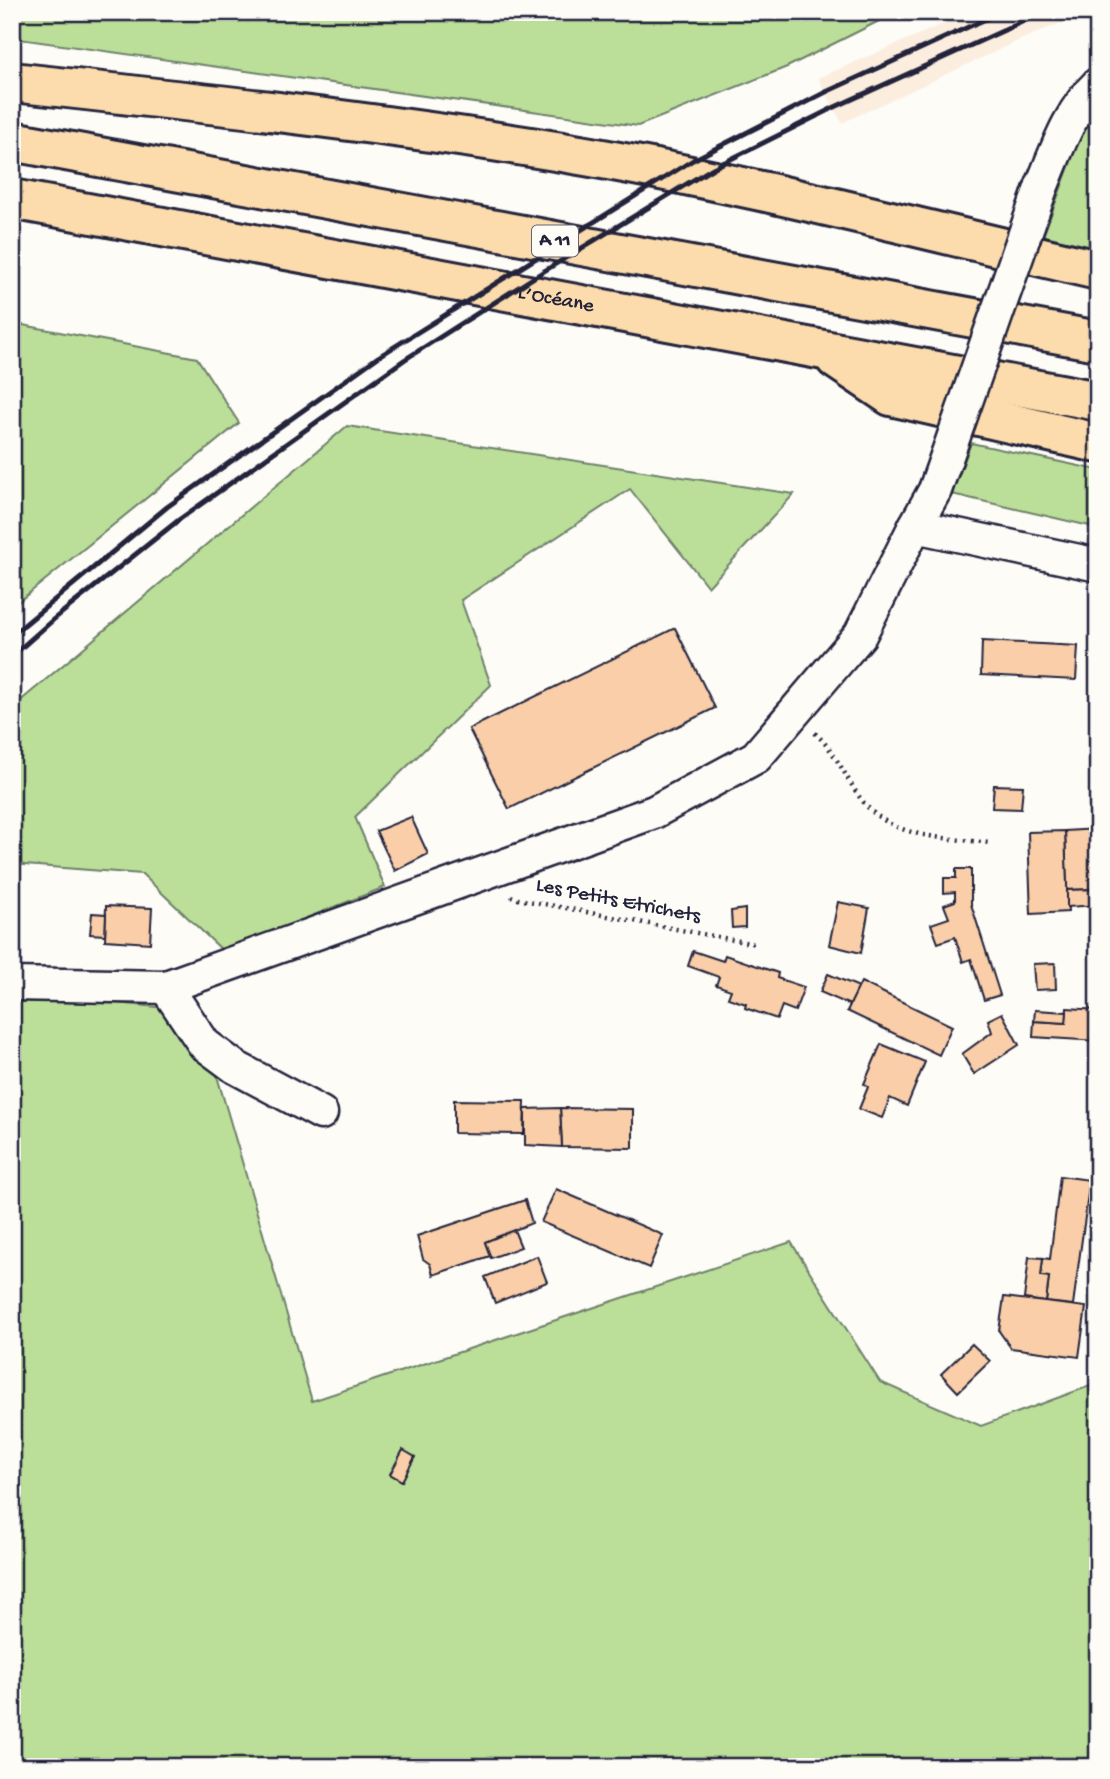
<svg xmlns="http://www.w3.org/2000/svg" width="1110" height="1779" viewBox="0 0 1110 1779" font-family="'Gochi Hand',sans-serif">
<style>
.built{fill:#fceedf}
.green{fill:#bbdf99;stroke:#6e806a;stroke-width:2}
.building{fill:#f9cea8;stroke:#22223b;stroke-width:2}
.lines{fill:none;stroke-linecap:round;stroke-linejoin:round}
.minor-casing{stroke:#22223b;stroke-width:37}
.highway-casing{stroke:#22223b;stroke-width:44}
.path{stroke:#22223b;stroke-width:4.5;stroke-dasharray:2 5;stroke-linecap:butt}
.minor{stroke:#fdfcf7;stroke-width:32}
.highway{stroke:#fcdcac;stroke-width:38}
.rail{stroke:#22223b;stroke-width:5}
.minor-bridge-casing{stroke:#22223b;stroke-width:37;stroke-linecap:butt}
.minor-bridge{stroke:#fdfcf7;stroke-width:32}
.labels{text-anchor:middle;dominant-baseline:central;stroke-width:5;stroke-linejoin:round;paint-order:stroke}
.shield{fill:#fdfcf7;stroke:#646373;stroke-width:2}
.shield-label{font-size:19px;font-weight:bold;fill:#22223b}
.street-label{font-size:21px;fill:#22223b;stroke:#fdfcf7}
</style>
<rect width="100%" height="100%" fill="#fdfcf7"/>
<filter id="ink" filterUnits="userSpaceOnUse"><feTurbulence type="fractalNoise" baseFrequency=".0143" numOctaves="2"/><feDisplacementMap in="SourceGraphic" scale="14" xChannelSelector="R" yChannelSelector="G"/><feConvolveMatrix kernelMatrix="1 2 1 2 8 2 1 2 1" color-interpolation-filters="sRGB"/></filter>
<g filter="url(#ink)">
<path class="built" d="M971,12H1087L1020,40L842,123L818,78Z"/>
<g class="green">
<path d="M12,12H897L787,67L638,126L12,38Z"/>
<path d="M1098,106V249L1042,239L1078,143Z"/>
<path d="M12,323L197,358L239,423L12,607Z"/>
<path d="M347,426L794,494L708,587L630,489L461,600L491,685L355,817L385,887L223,951L142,874L12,864V708Z"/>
<path d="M971,443L1098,470V528L952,494Z"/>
<path d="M12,993L198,1011L312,1401L791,1242L880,1382L981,1426L1098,1383V1767H12Z"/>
</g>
<g class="building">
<path d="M675,628L715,708L509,809L469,729Z"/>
<path d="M982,641L1078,646L1076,680L981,675Z"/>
<path d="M994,785L1023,786L1021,809L992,808Z"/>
<path d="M411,817L428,854L395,871L376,831Z"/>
<path d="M1098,829V889L1067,890L1065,831Z"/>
<path d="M1065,831L1068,912L1031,914L1028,832Z"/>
<path d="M956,869H971V904L1000,995L984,1000L971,959L963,962L955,937L938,943L931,924L949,918L944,905L955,901V892L944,893V878H956Z"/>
<path d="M1098,889V905L1067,907V890Z"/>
<path d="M838,902L869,908L861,953L829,945Z"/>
<path d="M106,906L152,908L150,943L105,940Z"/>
<path d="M745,909V927L732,928L731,911Z"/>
<path d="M92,913L106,914L105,935L90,934Z"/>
<path d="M693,951L723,961L725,955L778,973L777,978L804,987L795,1011L782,1006L777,1019L745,1008L746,1004L728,998L731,990L716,985L719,977L688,966Z"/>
<path d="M1055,963L1056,989L1035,990L1033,964Z"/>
<path d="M828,974L859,987L850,1005L820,992Z"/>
<path d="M861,982L952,1026L939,1055L847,1011Z"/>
<path d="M1067,1008L1098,1010V1041L1033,1037L1034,1021L1066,1023Z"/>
<path d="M1035,1010L1067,1012L1066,1023L1034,1021Z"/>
<path d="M1002,1013L1019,1045L974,1074L962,1054L992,1032L988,1020Z"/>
<path d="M881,1044L925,1062L907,1106L890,1098L882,1118L859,1109L868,1087L864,1084Z"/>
<path d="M454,1100L525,1101L524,1134L454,1133Z"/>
<path d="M560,1108L633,1109V1148L562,1147Z"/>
<path d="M560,1108L562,1147L525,1145V1109Z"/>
<path d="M1060,1176L1090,1180L1073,1305L1046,1302L1049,1277L1041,1276L1043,1258L1050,1259Z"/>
<path d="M556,1189L663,1235L649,1268L541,1222Z"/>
<path d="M525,1200L532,1223L485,1242L490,1256L433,1275L430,1264L423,1259L417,1236Z"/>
<path d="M514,1230L521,1247L491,1258L485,1242Z"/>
<path d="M537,1256L547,1282L495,1303L485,1277Z"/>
<path d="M1029,1257L1043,1258L1041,1276L1049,1277L1046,1302L1024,1299Z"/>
<path d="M1004,1297L1086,1307L1079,1357L1011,1348L999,1331Z"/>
<path d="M972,1344L990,1361L958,1392L941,1374Z"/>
<path d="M403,1450L415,1457L402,1481L390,1474Z"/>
</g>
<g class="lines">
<defs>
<g id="minor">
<path d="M1041,188C1056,152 1069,111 1098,84"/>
<path d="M935,490L915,526L1098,565"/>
<path d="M12,984L166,987L654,812L756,757L860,635L915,526"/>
<path d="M166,987L204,1044L235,1067L321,1113"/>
</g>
<g id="highway">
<path d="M12,82C196,102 380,122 562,152C743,182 919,229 1098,270"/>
<path d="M12,141L1098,341"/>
<path id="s1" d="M12,199L1098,401"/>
<path d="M836,359L891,396L1098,443"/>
</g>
</defs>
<use href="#minor" class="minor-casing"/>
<use href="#highway" class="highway-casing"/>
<g class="path">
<path d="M815,733C836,752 845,777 861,799C891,840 945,837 990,843"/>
<path d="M511,896L518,899L755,944"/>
</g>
<use href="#minor" class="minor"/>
<use href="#highway" class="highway"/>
<g class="rail">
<path d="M12,635L167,507L378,357L693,160L826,92L1001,12"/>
<path d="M12,656L54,619L180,519L404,360L536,276L713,168L835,107L1044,12"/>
</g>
<defs>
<path id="minor-bridge" d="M935,490L1041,188"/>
</defs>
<use href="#minor-bridge" class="minor-bridge-casing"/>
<use href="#minor-bridge" class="minor-bridge"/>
</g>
</g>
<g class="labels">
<rect class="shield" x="532" y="225.5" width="46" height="31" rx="5"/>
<g class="shield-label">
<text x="555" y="241">A 11</text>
</g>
<g class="street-label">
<text stroke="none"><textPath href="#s1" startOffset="553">L’Océane</textPath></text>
<text transform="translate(618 902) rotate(11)">Les Petits Etrichets</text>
</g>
</g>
<rect width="1110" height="1779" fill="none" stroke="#fdfcf7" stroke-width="42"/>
<rect x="21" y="21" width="1068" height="1737" fill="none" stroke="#22223b" stroke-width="2.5" filter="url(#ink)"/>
</svg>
